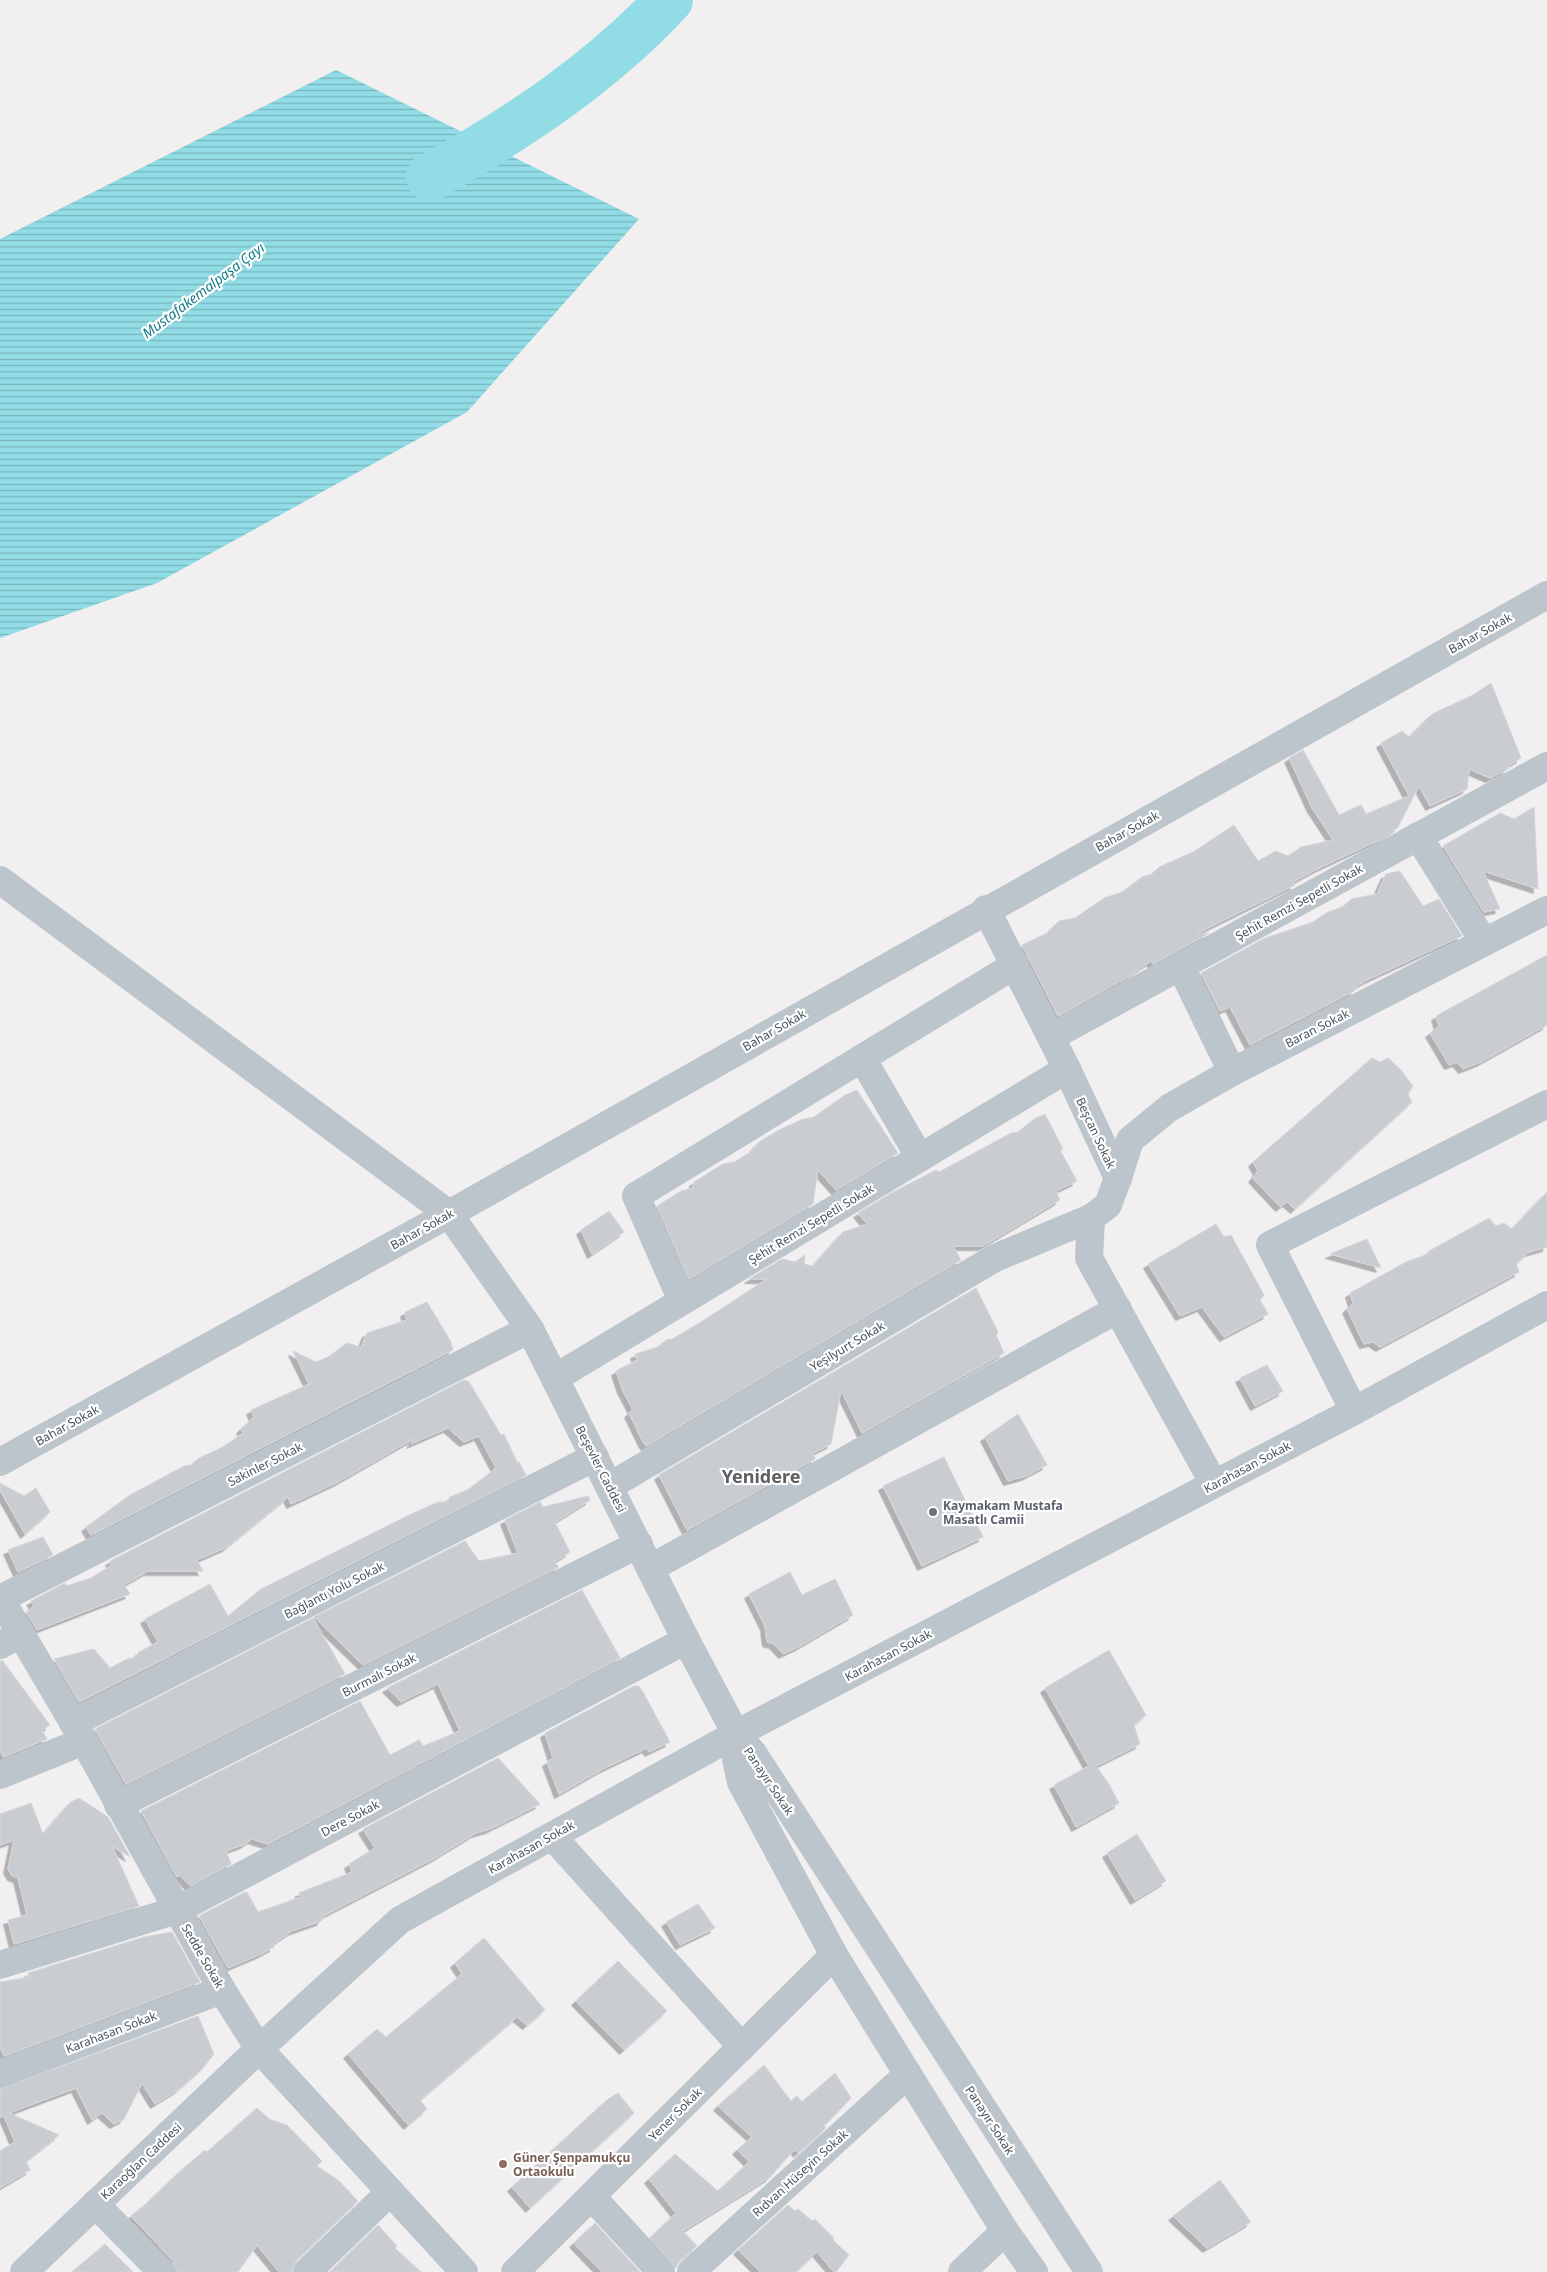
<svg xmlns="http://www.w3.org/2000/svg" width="1547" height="2272" viewBox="0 0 1547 2272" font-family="'Noto Sans',sans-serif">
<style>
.water{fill:url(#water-rules)}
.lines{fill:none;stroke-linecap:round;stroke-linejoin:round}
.river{stroke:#91dce5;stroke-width:48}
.building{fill:#c9cdd1;stroke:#d3d6da;filter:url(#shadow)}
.minor{stroke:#bcc5cb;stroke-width:28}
.worship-dot{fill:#6b7280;stroke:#fff;stroke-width:2}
.education-dot{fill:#8d6e63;stroke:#fff;stroke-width:2}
.labels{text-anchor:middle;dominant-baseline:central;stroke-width:4.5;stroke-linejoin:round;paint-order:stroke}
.street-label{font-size:12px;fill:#48545b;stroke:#fff}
.worship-label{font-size:12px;font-weight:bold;fill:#5b616d;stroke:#fff;text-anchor:start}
.education-label{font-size:12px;font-weight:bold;fill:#785e54;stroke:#fff;text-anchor:start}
.water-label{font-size:14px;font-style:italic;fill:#167d8a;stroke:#fff}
.district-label{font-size:18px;font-weight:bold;fill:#5c6063;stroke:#fff}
</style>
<defs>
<pattern id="water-rules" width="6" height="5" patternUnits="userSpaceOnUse" patternTransform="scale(1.25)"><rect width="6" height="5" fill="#91dce5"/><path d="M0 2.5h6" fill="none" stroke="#78b5bd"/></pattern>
<filter id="shadow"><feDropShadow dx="-4.5" dy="4.5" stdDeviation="0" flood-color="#0004"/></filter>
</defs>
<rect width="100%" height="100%" fill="#f1efef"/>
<path class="water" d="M336,70L639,219L467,412L157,583L0,638V239Z"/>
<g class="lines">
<path class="river" d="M430,177C517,129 601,73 669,0"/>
</g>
<g class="building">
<path d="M1491,683L1521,758L1510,765L1506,770L1490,778L1469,769L1467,789L1430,806L1419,786L1398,827L1379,840L1317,869L1293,882L1295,885L1196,934L1209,933L1153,964L1151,961L1129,976L1058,1016L1022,945L1047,933L1059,921L1075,918L1104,898L1122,892L1142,877L1152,874L1159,867L1193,852L1234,825L1258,861L1276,851L1288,856L1301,847L1333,840L1312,808L1289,758L1303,750L1339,815L1361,805L1366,814L1409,796L1381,743L1402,731L1409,737L1432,714L1471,696Z"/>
<path d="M1534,807L1538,889L1483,871L1500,909L1484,912L1443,846L1500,813L1514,819Z"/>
<path d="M1400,871L1423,906L1439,899L1462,936L1367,980L1357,986L1354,991L1250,1045L1230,1007L1220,1011L1201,973L1263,939L1313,922L1326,913L1344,906L1351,899L1377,894L1386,874Z"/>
<path d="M1547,955V1025L1481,1062L1463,1069L1457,1062L1449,1065L1430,1033L1439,1026L1436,1016Z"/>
<path d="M1372,1058L1380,1062L1388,1058L1401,1070L1413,1086L1408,1094L1412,1102L1295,1209L1287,1202L1280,1207L1253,1178L1258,1171L1253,1162Z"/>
<path d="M857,1090L898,1153L836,1190L818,1170L813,1204L689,1279L657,1206L681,1191L693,1188L694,1182L723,1164L734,1162L751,1152L759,1142L779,1130L803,1119L814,1117L845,1095Z"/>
<path d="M1045,1114L1063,1149L1060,1150L1077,1181L1056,1191L1060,1200L983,1246H953L961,1260L646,1446L644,1444L629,1413L633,1410L622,1389L616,1371L637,1360L635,1354L658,1347L666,1340L672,1339L701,1322L767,1279H749L782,1259L795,1262L805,1255L804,1264L813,1266L843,1232L867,1224L858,1213L895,1191L936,1170L939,1172L1011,1133L1018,1132L1034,1119Z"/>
<path d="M1547,1192V1247L1529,1252L1516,1264L1519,1272L1380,1347L1373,1342L1364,1344L1347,1309L1353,1303L1350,1293L1406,1262L1428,1254L1429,1251L1489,1218L1496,1226L1504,1223L1512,1229Z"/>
<path d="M609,1211L624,1232L592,1254L581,1230Z"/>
<path d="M1216,1224L1224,1237L1231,1235L1264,1295L1260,1300L1268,1314L1224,1337L1202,1307L1180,1316L1148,1264Z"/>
<path d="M1367,1239L1381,1268L1330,1254Z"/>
<path d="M976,1288L998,1332L996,1335L1004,1353L862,1433L841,1390L831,1444L813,1453L815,1459L687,1530L659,1475Z"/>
<path d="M427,1302L450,1340L453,1350L91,1535L86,1527L130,1495L184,1466L191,1465L199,1458L223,1447L243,1433L241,1429L254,1417L251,1410L309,1384L293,1351L316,1362L328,1357L347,1343L361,1347L367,1333L407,1320L405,1312Z"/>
<path d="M1267,1365L1283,1391L1255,1406L1240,1378Z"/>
<path d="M464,1380L469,1382L501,1435L504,1434L517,1462H519L526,1475L79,1702L54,1659L94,1649L110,1668L127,1659L135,1658L139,1652L158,1642L145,1619L210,1584L228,1616L261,1589L407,1516L438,1502H447L450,1497L469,1489L496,1468L479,1436L464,1442L448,1428L411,1444L415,1438L338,1482L291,1504L288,1497L227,1547L197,1560L203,1571H148L124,1585L130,1594L37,1630L27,1613L34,1605L31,1601L65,1583L66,1586L91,1578L112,1565L110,1561Z"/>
<path d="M1018,1414L1047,1465L1026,1476L1008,1481L985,1437Z"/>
<path d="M944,1457L983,1537L922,1566L883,1486Z"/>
<path d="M0,1483L24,1496L36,1488L50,1512L25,1534L0,1490Z"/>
<path d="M588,1496L590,1500L555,1522L570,1552L554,1562L559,1567L363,1665L314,1617L465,1541L479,1561L518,1553L505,1520L540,1502L543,1507Z"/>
<path d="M43,1537L53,1555L18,1572L8,1550Z"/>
<path d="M790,1572L802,1595L835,1579L853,1615L800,1646L783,1654L774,1644L767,1642L765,1626L749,1594Z"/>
<path d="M582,1590L620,1658L268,1844L252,1839L245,1844L226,1851L231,1864L190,1886L180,1875L177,1877L141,1811L360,1701L390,1755L419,1740L423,1746L460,1731L438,1684L401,1702L387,1688Z"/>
<path d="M313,1618L345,1674L126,1784L95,1729Z"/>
<path d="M1109,1650L1146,1715L1134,1725L1140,1744L1096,1766L1109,1784L1119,1803L1076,1827L1054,1785L1089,1766L1045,1688Z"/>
<path d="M2,1660L50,1725L42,1730L47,1739L3,1757L0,1750V1661Z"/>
<path d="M634,1686H639L643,1692L670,1742L649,1752L647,1748L603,1769L559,1794L547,1762L553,1758L545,1733Z"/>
<path d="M498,1758L540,1804L490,1829L476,1833L435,1858L325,1915L321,1921L292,1931L273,1944L274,1947L261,1954L228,1968L199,1916L243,1893L247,1892L258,1912L301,1897L299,1893L352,1872L349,1864L375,1848L363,1829Z"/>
<path d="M79,1798L108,1817L130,1857L112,1846L139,1906L14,1944L8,1920L27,1915L18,1878L12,1876L8,1869L14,1840L0,1845V1814L31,1803L43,1834L71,1802Z"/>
<path d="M1137,1834L1166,1881L1135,1900L1107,1853Z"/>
<path d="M698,1904L715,1928L680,1945L666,1922Z"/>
<path d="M172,1932L200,1982L4,2056L0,2047V1982L30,1977L28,1973L144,1937Z"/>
<path d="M484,1938L545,2010L527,2025L517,2017L420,2100L427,2109L408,2125L348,2054L377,2029L386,2037L462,1974L455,1963Z"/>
<path d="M618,1961L667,2011L624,2050L576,2001Z"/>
<path d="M198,2016L214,2054L202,2069L179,2089L155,2104L142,2083L124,2119L114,2124L102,2113L92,2120L76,2088L9,2113L59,2135L26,2161L30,2170L0,2188V2151L15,2142L4,2116L0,2117V2089Z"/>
<path d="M764,2065L791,2101L797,2096L802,2102L835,2073L851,2098L824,2126L826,2128L798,2153L795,2149L770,2177L683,2231L697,2246L680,2260L676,2268L650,2238L676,2213L649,2179L675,2154L718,2191L749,2162L737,2150L752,2137L718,2106Z"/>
<path d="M618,2093L634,2113L530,2208L512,2187L608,2099Z"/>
<path d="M257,2108L269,2119L287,2125L322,2161L317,2166L338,2180L358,2201L296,2261L292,2272H279L257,2245L238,2272H177L173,2261L131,2216L147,2203L177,2174L205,2150L207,2152Z"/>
<path d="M1220,2180L1251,2222L1207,2248L1173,2216Z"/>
<path d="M788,2205L795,2211L798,2209L812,2221L815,2219L834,2238L833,2240L849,2255L836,2272H834L817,2252L796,2272H760L738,2250Z"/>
<path d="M595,2223L640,2272H602L574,2243Z"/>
<path d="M378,2225L397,2246L395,2248L421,2272H330Z"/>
<path d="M105,2244L133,2272H72Z"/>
</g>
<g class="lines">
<g class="minor">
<path d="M1418,836L1484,942"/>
<path d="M0,880L449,1214L530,1329L686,1640L736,1734"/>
<path d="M986,909L1067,1069L1118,1178L1108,1205L1091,1218L1089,1258L1214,1484"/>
<path d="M1181,967L1232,1072"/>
<path d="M1051,1037L1547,766"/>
<path d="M862,1058L920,1158"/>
<path d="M1118,1178L1130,1140L1169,1108L1232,1072L1547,910"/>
<path d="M682,1301L636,1196L1015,965"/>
<path d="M555,1378L1067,1069"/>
<path d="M1354,1411L1270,1245L1547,1104"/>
<path d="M0,1462L449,1214L1547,595"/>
<path d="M610,1486L995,1258L1091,1218"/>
<path d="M651,1568L1118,1309"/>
<path d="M0,1598L84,1741L222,1990L259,2049L464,2272"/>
<path d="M0,1599L530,1329"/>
<path d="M0,1645L21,1634"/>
<path d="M73,1723L595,1457"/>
<path d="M0,1775L84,1741"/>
<path d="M118,1805L639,1544"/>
<path d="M552,1836L742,2047"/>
<path d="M0,1965L177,1910L686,1640"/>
<path d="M0,2074L222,1990"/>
<path d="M592,2197L661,2272"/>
<path d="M95,2204L162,2272"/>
<path d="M24,2272L259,2049L400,1920L736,1734L1354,1411L1547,1305"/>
<path d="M307,2272L390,2192"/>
<path d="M515,2272L834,1955"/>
<path d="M691,2272L908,2074"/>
<path d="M962,2272L1005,2231"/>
<path d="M1034,2272L1005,2231L834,1955L741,1782L736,1759V1734L753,1753L1089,2272"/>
</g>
</g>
<circle class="worship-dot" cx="933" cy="1512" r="5"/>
<circle class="education-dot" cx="503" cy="2164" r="5"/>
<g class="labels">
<g class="street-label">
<text transform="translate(1480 633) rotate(-29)">Bahar Sokak</text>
<text transform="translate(1127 831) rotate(-29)">Bahar Sokak</text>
<text transform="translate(1299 902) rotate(-29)">Şehit Remzi Sepetli Sokak</text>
<text transform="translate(1317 1028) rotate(-27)">Baran Sokak</text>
<text transform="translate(774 1030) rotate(-30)">Bahar Sokak</text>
<text transform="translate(1096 1133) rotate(65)">Beşcan Sokak</text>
<text transform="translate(811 1224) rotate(-31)">Şehit Remzi Sepetli Sokak</text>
<text transform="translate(422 1229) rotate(-29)">Bahar Sokak</text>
<text transform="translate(847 1346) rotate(-31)">Yeşilyurt Sokak</text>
<text transform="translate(67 1425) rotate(-29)">Bahar Sokak</text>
<text transform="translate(265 1464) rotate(-27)">Sakinler Sokak</text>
<text transform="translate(1247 1467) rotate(-28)">Karahasan Sokak</text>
<text transform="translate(601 1469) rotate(63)">Beşevler Caddesi</text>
<text transform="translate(334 1590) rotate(-27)">Bağlantı Yolu Sokak</text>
<text transform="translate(888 1655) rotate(-28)">Karahasan Sokak</text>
<text transform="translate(379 1675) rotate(-27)">Burmalı Sokak</text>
<text transform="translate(769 1781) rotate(56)">Panayır Sokak</text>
<text transform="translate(350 1818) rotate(-28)">Dere Sokak</text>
<text transform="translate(531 1847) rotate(-29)">Karahasan Sokak</text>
<text transform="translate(203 1956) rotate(60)">Sedde Sokak</text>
<text transform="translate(111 2032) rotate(-21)">Karahasan Sokak</text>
<text transform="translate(675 2114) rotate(-45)">Yener Sokak</text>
<text transform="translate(990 2120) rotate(57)">Panayır Sokak</text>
<text transform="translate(141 2161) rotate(-43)">Karaoğlan Caddesi</text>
<text transform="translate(800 2173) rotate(-42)">Rıdvan Hüseyin Sokak</text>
</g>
<g class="worship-label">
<text x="943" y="1505">Kaymakam Mustafa<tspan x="943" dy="14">Masatlı Camii</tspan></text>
</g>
<g class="education-label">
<text x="513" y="2157">Güner Şenpamukçu<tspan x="513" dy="14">Ortaokulu</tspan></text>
</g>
<g class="water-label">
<text transform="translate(203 290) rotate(-37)">Mustafakemalpaşa Çayı</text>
</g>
<g class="district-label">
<text x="761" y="1476">Yenidere</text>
</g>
</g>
</svg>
